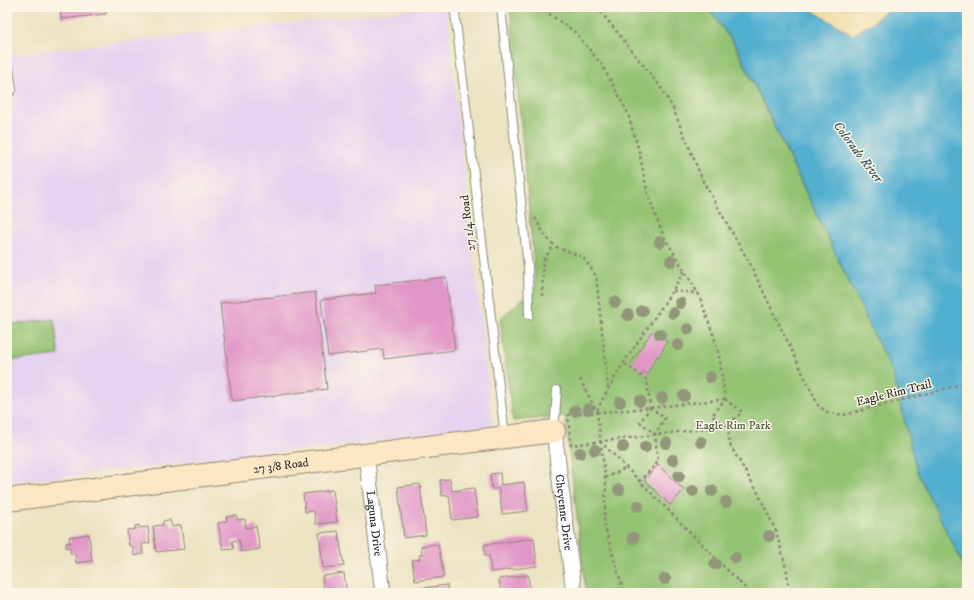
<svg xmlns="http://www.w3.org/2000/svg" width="974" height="600" viewBox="0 0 974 600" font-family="'IM FELL DW Pica',serif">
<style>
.built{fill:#e7d2ef}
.green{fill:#93c272;stroke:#5f764e}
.sand{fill:#eeda9e;stroke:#8c8264}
.water{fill:#52afd0;stroke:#3e6d7e}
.building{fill:#e196c7}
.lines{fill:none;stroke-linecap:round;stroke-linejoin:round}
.lane-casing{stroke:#8c8776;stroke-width:10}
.street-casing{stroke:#8c8776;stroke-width:17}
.secondary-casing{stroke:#8c8776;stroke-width:24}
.path{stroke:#8c8776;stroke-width:2.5;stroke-dasharray:3 3;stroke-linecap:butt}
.lane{stroke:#fff;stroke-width:8}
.street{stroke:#fff;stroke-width:15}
.secondary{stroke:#fce6c4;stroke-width:22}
.tree{fill:#93977a}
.labels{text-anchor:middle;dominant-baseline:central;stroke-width:3;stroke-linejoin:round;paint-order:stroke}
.street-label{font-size:12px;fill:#2b2b2b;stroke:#fcf5e5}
.park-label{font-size:12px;fill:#4a5840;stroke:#fcf5e5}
.water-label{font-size:13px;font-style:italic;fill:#395965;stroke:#fcf5e5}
</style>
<rect width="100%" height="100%" fill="#fcf5e5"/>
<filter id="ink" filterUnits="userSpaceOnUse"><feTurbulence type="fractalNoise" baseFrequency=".025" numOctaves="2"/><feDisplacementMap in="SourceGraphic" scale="8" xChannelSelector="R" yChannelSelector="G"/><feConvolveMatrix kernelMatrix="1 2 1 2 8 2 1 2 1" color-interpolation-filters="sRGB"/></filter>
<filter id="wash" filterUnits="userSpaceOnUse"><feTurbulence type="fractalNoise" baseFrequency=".012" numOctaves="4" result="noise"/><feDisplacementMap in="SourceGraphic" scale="16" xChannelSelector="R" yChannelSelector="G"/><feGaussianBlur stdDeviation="0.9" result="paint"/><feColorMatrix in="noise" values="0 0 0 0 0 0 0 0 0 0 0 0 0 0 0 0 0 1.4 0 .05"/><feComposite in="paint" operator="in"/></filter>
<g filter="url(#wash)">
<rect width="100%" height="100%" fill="#ece3c2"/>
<path class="built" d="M434,7H446L493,428L7,483V55Z"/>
<g class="green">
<path d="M510,7H707L736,47L893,374L917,472L967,572V593H586L565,416L513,421L500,319L536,287Z"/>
<path d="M54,319L59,355L7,361V325Z"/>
</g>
<path class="sand" d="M806,7H891L872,23L853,35Z"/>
<path class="water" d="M707,7H806L853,35L872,23L891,7H967V572L917,472L893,374L737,47Z"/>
<g id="blocks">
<g class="building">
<path d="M60,7H119V8L106,10V14L61,19Z"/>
<path d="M446,277L455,350L384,359L383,349L328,356L321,300L376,293L375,285Z"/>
<path d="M315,292L327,389L232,401L220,303Z"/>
<path d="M652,331L667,341L659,357L657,356L647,374L631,363Z"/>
<path d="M658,465L684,490L670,505L644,480Z"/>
<path d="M500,473L501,485L524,482L528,511L502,514L499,489H492L490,474Z"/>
<path d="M450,479L452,491L474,488L478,517L452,520L449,495L442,496L440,480Z"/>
<path d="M420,484L426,535L404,538L398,487Z"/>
<path d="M333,490L337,522L316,524L314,511L305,512L303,494Z"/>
<path d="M236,515L237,520L245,519L246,528L256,526L260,549L241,552L239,540L232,541L234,549L223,550L218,523L227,521L226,517Z"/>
<path d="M170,520L172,527L181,525L184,549L156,552L153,526L163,525V521Z"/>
<path d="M139,525V528L148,527L150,543L142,544L143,554L134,556L133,546H129L127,530L136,529L135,526Z"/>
<path d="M338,531L344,566L323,568L319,533Z"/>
<path d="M89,534L92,561L76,563L75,553L71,554L70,547L66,548V543H70L69,537Z"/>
<path d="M534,538L537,566L491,572L489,556H485L484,545Z"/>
<path d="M438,544L444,577L415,581L412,560L420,559L419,555H422L421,546Z"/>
<path d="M344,573L347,593H324L322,576Z"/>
<path d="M528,575L530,590H534V592L540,591L541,593H501L499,579Z"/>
<path d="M447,585L448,593H415L414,589Z"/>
</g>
</g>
</g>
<g filter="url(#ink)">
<use href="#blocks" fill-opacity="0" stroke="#8c8776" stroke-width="1"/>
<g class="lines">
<defs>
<g id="lane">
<path d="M452,7L455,13L505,436"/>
<path d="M501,7L528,268L529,315"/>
<path d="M7,68L9,69L12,90L7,94"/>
<path d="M554,430L557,390"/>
</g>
<g id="street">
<path id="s1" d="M554,431L574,593"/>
<path id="s2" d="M366,454L383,593"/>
</g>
<g id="secondary">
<path id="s3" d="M7,500L554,431"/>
</g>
</defs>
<use href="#lane" class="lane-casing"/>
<use href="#street" class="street-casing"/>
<use href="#secondary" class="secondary-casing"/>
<g class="path">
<path d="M539,7L575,32L602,65L627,111L639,151L648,195L663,235L699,295L714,337L720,360L725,399L712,416L727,426L730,445L758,493L776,531L787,572L789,593"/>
<path d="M597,7L659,85L672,106L703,181L750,264L818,405L826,412L844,415L967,383"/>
<path d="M535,218L546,237L556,247L583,257L596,276L608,387"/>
<path d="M673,291L698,293"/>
<path d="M542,296L543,261L554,245"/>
<path d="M625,364L647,380L650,408L640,422L655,434"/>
<path d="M580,379L597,412L606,485L604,524L624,593"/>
<path d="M725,399L742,412L727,426L571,445L568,415L650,408Z"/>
<path d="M597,411C620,361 657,319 684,271"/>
<path d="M600,441L750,593"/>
<path d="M605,478L626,468"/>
<path d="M639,482L658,462L655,435L665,418L651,408"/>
</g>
<use href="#lane" class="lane"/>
<use href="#street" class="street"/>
<use href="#secondary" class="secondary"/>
</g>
<g class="tree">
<circle cx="660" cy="242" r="6"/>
<circle cx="671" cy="261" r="6"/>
<circle cx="615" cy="302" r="6"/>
<circle cx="680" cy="303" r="6"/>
<circle cx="642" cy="311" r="6"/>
<circle cx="673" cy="313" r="6"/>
<circle cx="628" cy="315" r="6"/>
<circle cx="688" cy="329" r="6"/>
<circle cx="660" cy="334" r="6"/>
<circle cx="678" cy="345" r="6"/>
<circle cx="710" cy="377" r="6"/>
<circle cx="684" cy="396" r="6"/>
<circle cx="662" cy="398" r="6"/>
<circle cx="640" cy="401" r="6"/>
<circle cx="620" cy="402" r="6"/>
<circle cx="588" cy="409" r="6"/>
<circle cx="575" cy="411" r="6"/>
<circle cx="701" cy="442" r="6"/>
<circle cx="666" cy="443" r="6"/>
<circle cx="623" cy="447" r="6"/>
<circle cx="645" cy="447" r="6"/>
<circle cx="595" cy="450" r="6"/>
<circle cx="580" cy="453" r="6"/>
<circle cx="673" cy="460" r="6"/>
<circle cx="679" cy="476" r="6"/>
<circle cx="619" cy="490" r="6"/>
<circle cx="693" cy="491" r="6"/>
<circle cx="712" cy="491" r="6"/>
<circle cx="726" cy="502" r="6"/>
<circle cx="638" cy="506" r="6"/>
<circle cx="769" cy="536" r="6"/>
<circle cx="633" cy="538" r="6"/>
<circle cx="735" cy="558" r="6"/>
<circle cx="715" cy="564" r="6"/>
<circle cx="665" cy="579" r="6"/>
</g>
</g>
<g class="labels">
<g class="street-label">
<text transform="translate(468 223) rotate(-97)">27 1/4 Road</text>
<text transform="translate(894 393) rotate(-14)">Eagle Rim Trail</text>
<text stroke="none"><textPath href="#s3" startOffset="276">27 3/8 Road</textPath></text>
<text stroke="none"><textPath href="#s1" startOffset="82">Cheyenne Drive</textPath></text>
<text stroke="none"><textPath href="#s2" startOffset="70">Laguna Drive</textPath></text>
</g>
<g class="park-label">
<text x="733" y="425">Eagle Rim Park</text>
</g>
<g class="water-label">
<text transform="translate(858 152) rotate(53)">Colorado River</text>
</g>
</g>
<rect width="974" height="600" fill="none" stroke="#fcf5e5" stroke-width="24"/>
</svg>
